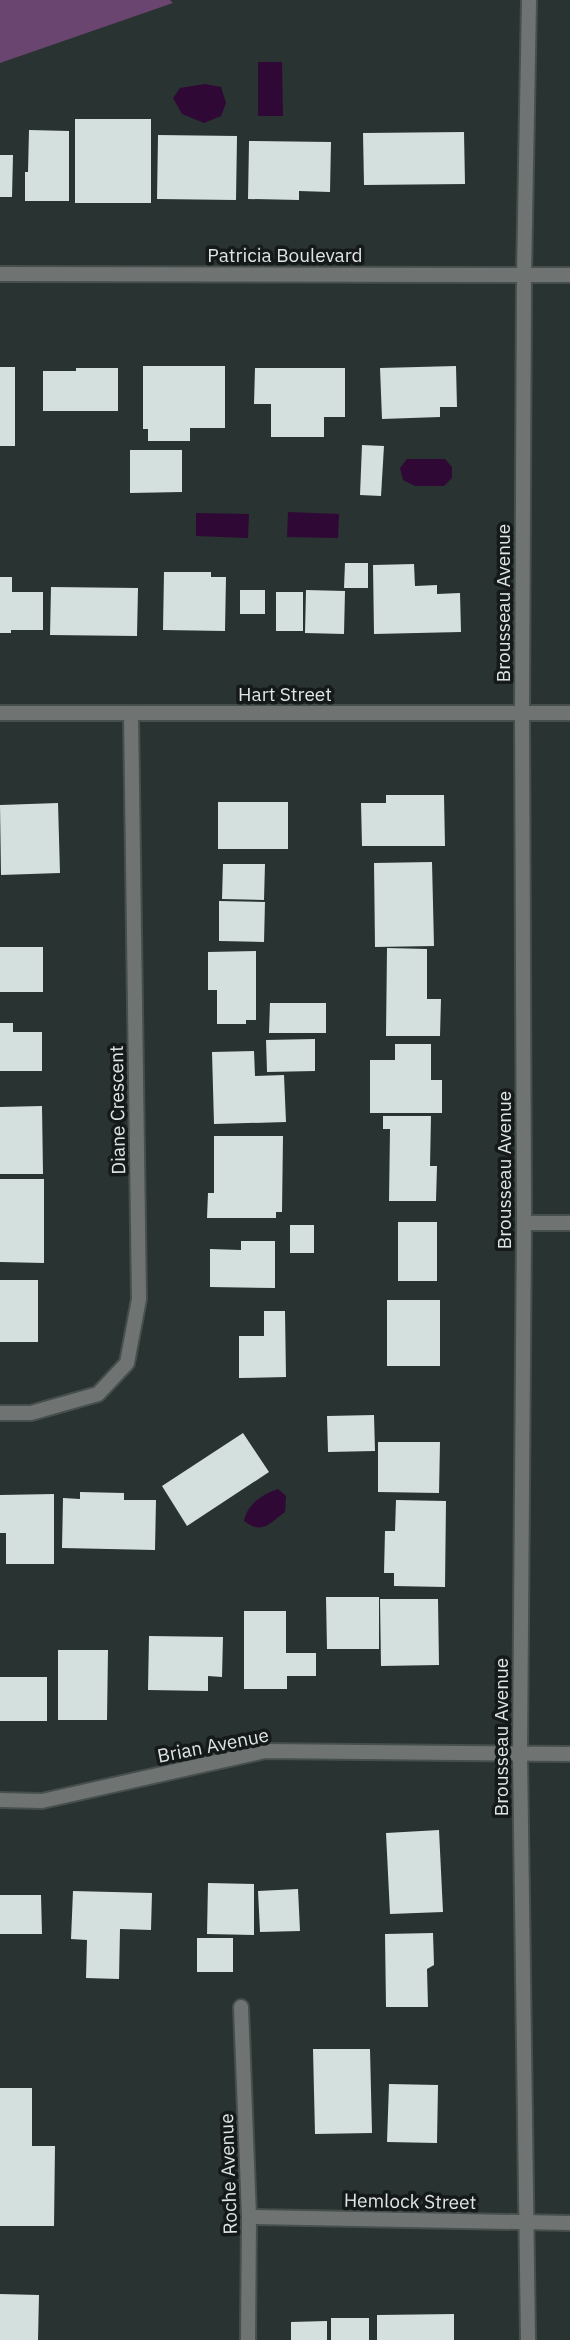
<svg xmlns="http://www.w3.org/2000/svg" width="570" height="2340" viewBox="0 0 570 2340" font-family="'IBM Plex Sans',sans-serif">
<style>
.green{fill:#694570}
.water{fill:#2f0836}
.building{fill:#d3e0de}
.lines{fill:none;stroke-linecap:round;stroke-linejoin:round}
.minor-casing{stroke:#464f4d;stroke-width:18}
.minor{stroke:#6f7473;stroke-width:14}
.labels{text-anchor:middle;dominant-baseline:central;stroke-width:7;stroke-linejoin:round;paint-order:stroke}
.street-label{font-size:19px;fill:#dee5e3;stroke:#151919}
</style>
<rect width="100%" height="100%" fill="#293331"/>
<path class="green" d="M0,0H170L173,3L0,63Z"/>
<g class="water">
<path d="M258,62H282L283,116H258Z"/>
<path d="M205,84L221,87L226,103L221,116L204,123L182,114L173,98L180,88Z"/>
<path d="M407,459H445L452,467V478L444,486H415L403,480L400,468Z"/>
<path d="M288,512L339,514L338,538L287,537Z"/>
<path d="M196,513L249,514L248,538L196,536Z"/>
<path d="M278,1489L286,1496L285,1512C268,1524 263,1535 244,1521C247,1505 262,1494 278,1489Z"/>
</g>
<g class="building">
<rect x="75" y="119" width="76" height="84"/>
<path d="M29,130L69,131V201H25V172H28Z"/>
<path d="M464,132L465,184L364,185L363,133Z"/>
<path d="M158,135L237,136L236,200L157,199Z"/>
<path d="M249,141L331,142L330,192L299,191V200L248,199Z"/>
<path d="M0,155H13L12,197H0Z"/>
<path d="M143,366H225V428H190V441H148V429H143Z"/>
<path d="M456,366L457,407H440V417L382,419L380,368Z"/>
<rect x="0" y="367" width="15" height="79"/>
<path d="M76,368H118V411H43V371H76Z"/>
<path d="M255,368H345V417H324V437H271V404H254Z"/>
<path d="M362,445L384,446L381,496L360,495Z"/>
<path d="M130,450H182V492L130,493Z"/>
<path d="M345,563H368V588H344Z"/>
<path d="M414,564L415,586L437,585V594L460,593L461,632L374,634L373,565Z"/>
<path d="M164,572H211V577H226L225,631L163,630Z"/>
<path d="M0,577H12V592H43V630H11V633H0Z"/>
<path d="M51,587L138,588L137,636L50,635Z"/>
<rect x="240" y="590" width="25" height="24"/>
<path d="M306,590L345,591L344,634L305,633Z"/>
<rect x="276" y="592" width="27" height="39"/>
<path d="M386,795H444L445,846H362L361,803H386Z"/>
<rect x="218" y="802" width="70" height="47"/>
<path d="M58,803L60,873L1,875L0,805Z"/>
<path d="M432,862L434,946L375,947L374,863Z"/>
<path d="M223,864H265L264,900L222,899Z"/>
<path d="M219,901L265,902L264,942L219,941Z"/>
<rect x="0" y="947" width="43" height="45"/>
<path d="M387,948L427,949V999H441L440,1036H386Z"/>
<path d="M256,951V1020H246V1024H217V990H208V952Z"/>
<path d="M270,1003H326V1033H269Z"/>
<path d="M0,1023H13V1032H42V1071H0Z"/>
<path d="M315,1039V1071L267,1072L266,1040Z"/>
<path d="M395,1044H431V1080H442V1113H370V1060H395Z"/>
<path d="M254,1051L255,1076L284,1075L286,1122L214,1124L212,1052Z"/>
<path d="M42,1106L43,1174H0V1107Z"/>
<path d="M383,1116H431L430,1166H437L436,1201H389L390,1129H383Z"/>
<path d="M214,1136H283L282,1212H276V1218H207L208,1193H214Z"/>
<path d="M0,1179H44V1263L0,1262Z"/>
<rect x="398" y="1222" width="39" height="59"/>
<rect x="290" y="1225" width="24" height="28"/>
<path d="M241,1241H275V1288L210,1287V1249L241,1250Z"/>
<rect x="0" y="1280" width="38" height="62"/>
<rect x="387" y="1300" width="53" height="66"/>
<path d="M264,1311H285L286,1377L239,1378V1336H264Z"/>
<path d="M374,1415L375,1451L328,1452L327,1416Z"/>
<path d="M243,1433L269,1472L187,1526L162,1486Z"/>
<path d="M378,1442H440L439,1493L378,1492Z"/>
<path d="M80,1492L124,1493V1500H156L155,1550L62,1548L63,1498L80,1499Z"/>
<path d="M54,1494V1564H6V1533H0V1495Z"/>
<path d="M396,1500L446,1501L445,1587L394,1586V1573H384L385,1531H395Z"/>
<path d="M326,1597H379V1649H327Z"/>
<path d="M380,1599H438L439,1665L381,1666Z"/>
<path d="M244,1611H286V1653H316V1676H287V1689H244Z"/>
<path d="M149,1636L223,1637L222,1677L208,1676V1691L148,1690Z"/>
<path d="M58,1650H108L107,1720H58Z"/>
<rect x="0" y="1677" width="47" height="44"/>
<path d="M439,1830L443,1912L390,1914L386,1833Z"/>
<path d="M208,1883L254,1884V1935L207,1934Z"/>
<path d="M298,1889L300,1931L260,1932L258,1891Z"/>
<path d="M73,1891L152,1893L151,1930L120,1929L119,1979L86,1978L87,1940L71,1939Z"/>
<path d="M0,1895H41L42,1934H0Z"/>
<path d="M433,1933L434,1965L427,1969L428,2007H386L385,1934Z"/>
<rect x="197" y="1938" width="36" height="34"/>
<path d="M313,2049H370L372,2133L315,2134Z"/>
<path d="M389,2084L438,2085L437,2143L387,2142Z"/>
<path d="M0,2088H32V2146H55L54,2226H0Z"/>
<path d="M0,2294L39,2295L38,2340H0Z"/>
<path d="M454,2314V2340H377V2315Z"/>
<rect x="331" y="2318" width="38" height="22"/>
<path d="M327,2321V2340H291V2322Z"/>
</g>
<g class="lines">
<defs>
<g id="minor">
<path d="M0,274L570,275"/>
<path d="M0,713H570"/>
<path d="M524,1223H570"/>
<path d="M0,1413H31L98,1394L127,1363L139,1299L131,713"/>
<path d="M0,1800L42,1801L265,1751L570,1754"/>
<path d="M241,2007L249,2217L248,2340"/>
<path d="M249,2217L570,2223"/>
<path d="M528,2340L520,1754L524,1223L522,713L524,275L529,0"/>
</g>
</defs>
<use href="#minor" class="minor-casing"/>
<use href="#minor" class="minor"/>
</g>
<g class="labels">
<g class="street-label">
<text x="285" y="255">Patricia Boulevard</text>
<text transform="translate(503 603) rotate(-90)">Brousseau Avenue</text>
<text x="285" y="694">Hart Street</text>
<text transform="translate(117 1110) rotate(-91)">Diane Crescent</text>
<text transform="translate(504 1170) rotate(-90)">Brousseau Avenue</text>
<text transform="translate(501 1737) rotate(-90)">Brousseau Avenue</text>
<text transform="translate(213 1745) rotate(-11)">Brian Avenue</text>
<text transform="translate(228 2174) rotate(-92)">Roche Avenue</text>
<text transform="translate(410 2201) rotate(1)">Hemlock Street</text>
</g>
</g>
</svg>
